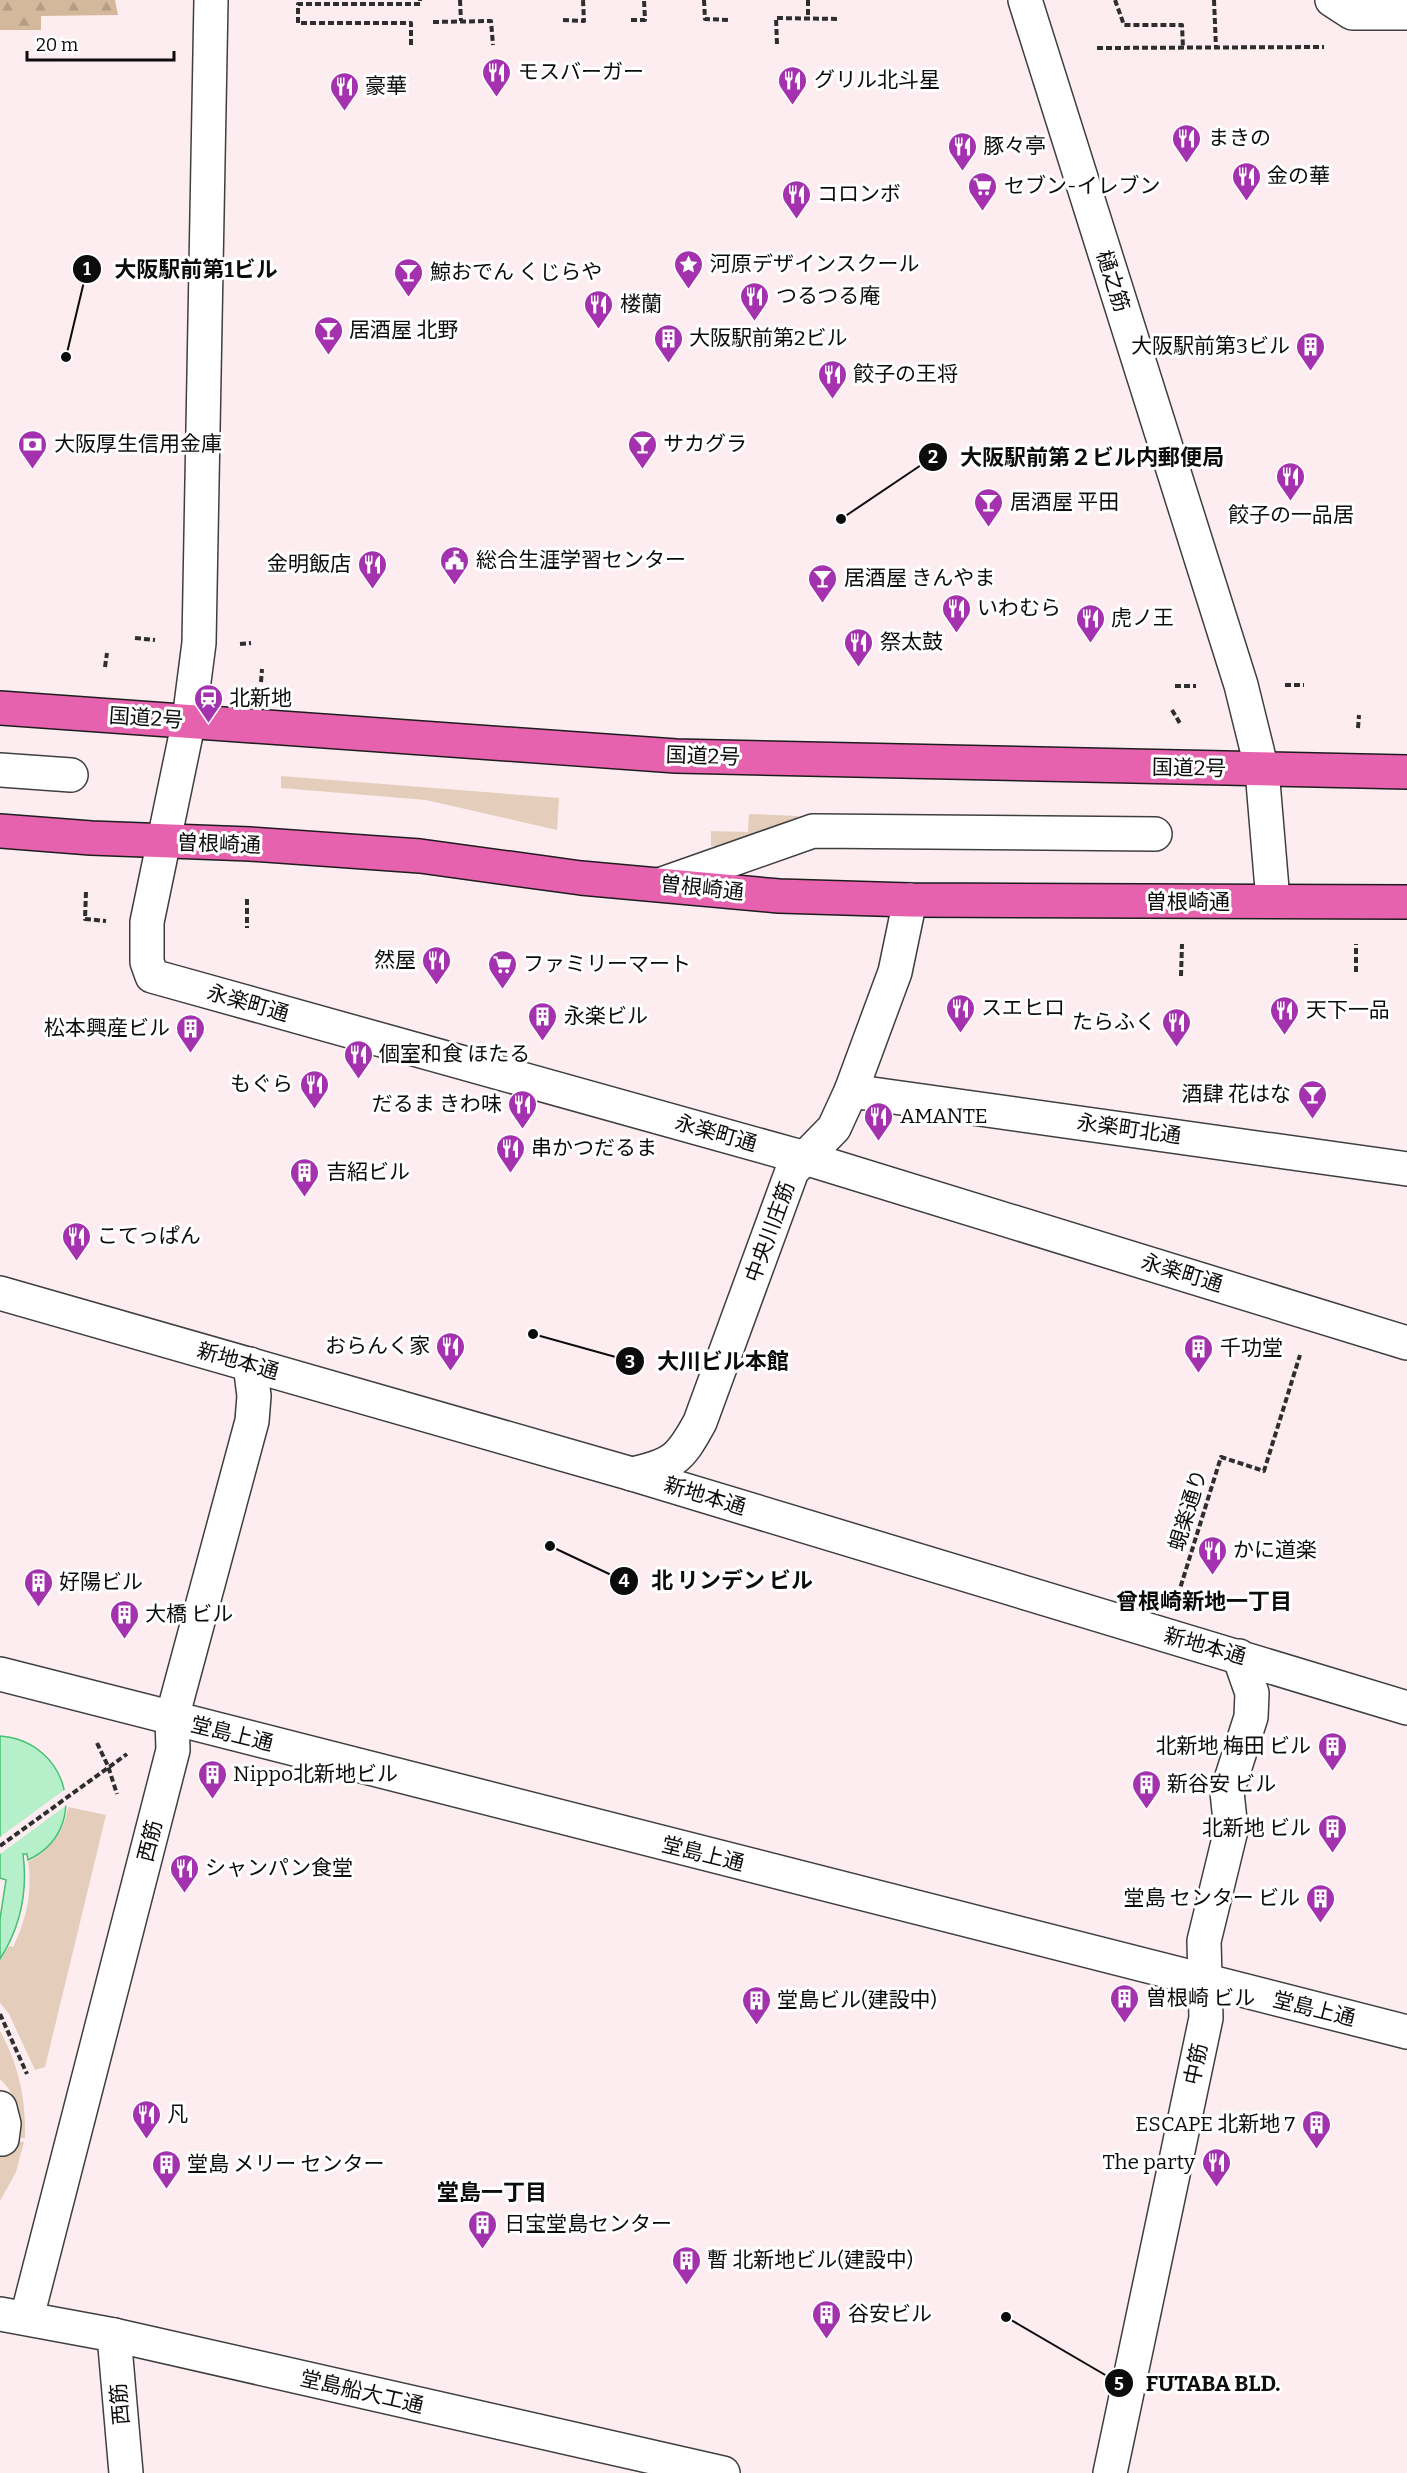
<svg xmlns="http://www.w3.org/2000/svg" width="1407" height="2473" viewBox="0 0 1407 2473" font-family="Bitter,'Noto Sans JP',serif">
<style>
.grass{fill:#e4cdba}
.forest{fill:url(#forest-firs)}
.water{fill:#b6f0ca;stroke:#44c071;stroke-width:1.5}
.pier{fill:#fdedf1}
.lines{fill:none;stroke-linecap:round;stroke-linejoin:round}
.minor-casing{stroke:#3f3f3f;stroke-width:36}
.highway-casing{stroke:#1d1d1d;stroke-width:36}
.path{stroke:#2e2e2e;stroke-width:4;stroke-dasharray:6 3;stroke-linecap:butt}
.minor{stroke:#fff;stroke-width:33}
.highway{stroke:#e662ae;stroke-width:33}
.labels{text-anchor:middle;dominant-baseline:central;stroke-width:6;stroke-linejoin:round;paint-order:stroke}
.poi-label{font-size:21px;fill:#0c0c0c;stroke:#fff;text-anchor:start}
.street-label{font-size:21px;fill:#0c0c0c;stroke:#fff}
.neighbourhood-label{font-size:22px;font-weight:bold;fill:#0c0c0c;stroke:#fff}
.leader{fill:none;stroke:#0c0c0c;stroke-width:2}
.callout-dot{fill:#0c0c0c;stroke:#fff;stroke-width:2}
.mark-label{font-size:18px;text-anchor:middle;font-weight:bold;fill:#fff}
.callout-label{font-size:22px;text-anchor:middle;font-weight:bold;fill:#0c0c0c;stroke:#fff;stroke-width:6;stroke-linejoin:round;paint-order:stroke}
</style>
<defs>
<pattern id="forest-firs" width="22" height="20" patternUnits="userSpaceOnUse" patternTransform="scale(1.5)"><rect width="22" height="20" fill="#d3b89b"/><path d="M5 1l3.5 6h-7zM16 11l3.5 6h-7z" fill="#b49d84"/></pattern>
</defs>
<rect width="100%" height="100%" fill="#fdedf1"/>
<g class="grass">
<path d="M281,776L559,798L557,830L426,800L281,788Z"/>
<path d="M749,814L798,816L796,824L732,846H711V831L748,832Z"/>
<path d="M68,1807L106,1815L45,2067L35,2070L9,2014L0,2003V1961L9,1946L13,1947C26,1921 33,1891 28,1862C50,1850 64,1833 68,1807Z"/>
<path d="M0,2031C19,2066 26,2098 25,2138H21C20,2115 18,2096 0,2079Z"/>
<path d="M0,2139L24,2142L16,2172L0,2201Z"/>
</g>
<path class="forest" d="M0,0H115L118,15L41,16V30H0Z"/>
<path class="water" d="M0,1736C69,1741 92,1830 28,1860L27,1854H23C28,1892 21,1926 0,1959V1919L6,1880L0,1878Z"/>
<path class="pier" d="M67,1788L68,1804L0,1854V1837Z"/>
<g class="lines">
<defs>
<g id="minor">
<path d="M211,0L199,643L189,720L147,922V962L152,976L805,1158L1407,1343"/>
<path d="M1025,0L1241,685L1262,770L1273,901"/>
<path d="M1332,0L1352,13H1407"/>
<path d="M0,770L71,775"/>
<path d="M662,884L813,831L1155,834"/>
<path d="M851,1091L1407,1169"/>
<path d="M0,1293L632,1474L1407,1708"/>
<path d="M632,1474C673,1465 680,1459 700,1422L792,1171L834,1128L851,1091L895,972L910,900"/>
<path d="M0,1674L1407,2032"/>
<path d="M0,2108L4,2124L2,2139"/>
<path d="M0,2314L114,2335L723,2473"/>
<path d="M27,2317L173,1750L172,1718L252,1421L254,1396L250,1364"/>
<path d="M114,2335L126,2473"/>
<path d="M1110,2473L1206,2018L1204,1941L1231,1830L1227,1792L1251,1717L1252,1693L1239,1656"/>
</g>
<g id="highway">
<path d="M0,708L676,756L1407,772"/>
<path d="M0,831L91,838L250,844L420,856L581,878L779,896L910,900L1407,902"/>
</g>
</defs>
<use href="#minor" class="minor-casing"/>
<use href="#highway" class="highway-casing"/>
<g class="path">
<path d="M460,0L461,21"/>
<path d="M704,0L705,19L731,20"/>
<path d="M808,0V18"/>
<path d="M1115,0L1124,25H1182L1183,48"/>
<path d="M1214,0L1216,48"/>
<path d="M563,20L584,21L583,0"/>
<path d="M631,20H645L644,0"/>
<path d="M433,22L491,21L493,45"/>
<path d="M777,44L776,18L840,19"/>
<path d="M411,45V23H298V4H420V0"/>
<path d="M1097,48L1324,47"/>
<path d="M135,638L155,640"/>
<path d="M240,644L251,643"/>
<path d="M105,667L107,653"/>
<path d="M261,682L262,669"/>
<path d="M1285,685H1304"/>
<path d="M1175,686H1196"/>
<path d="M1172,710L1181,725"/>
<path d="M1358,728L1359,715"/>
<path d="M86,892L85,919L106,921"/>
<path d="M247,899V928"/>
<path d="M1356,972V944"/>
<path d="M1181,976L1182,944"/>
<path d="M1178,1595L1221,1457L1264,1471L1300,1355"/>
<path d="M97,1743L108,1766L117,1794"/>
<path d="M0,1846L127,1754"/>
<path d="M0,2014L27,2074"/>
</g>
<use href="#minor" class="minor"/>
<use href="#highway" class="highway"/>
</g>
<defs>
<symbol id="restaurant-pin" viewBox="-11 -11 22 30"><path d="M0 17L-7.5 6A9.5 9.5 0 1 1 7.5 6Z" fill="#a432ae" stroke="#fff"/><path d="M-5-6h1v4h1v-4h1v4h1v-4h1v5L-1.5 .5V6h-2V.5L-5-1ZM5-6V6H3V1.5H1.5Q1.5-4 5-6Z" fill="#fff"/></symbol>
<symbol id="supermarket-pin" viewBox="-11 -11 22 30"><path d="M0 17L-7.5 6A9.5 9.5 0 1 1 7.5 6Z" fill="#a432ae" stroke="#fff"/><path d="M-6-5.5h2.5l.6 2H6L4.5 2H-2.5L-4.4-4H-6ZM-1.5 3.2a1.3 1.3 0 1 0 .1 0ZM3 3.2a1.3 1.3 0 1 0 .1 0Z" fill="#fff"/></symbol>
<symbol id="sight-pin" viewBox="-11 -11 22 30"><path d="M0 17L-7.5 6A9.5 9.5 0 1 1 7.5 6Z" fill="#a432ae" stroke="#fff"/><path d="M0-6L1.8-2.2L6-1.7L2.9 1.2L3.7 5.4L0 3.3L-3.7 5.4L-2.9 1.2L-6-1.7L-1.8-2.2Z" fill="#fff"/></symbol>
<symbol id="bar-pin" viewBox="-11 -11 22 30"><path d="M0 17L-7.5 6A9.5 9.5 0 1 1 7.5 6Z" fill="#a432ae" stroke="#fff"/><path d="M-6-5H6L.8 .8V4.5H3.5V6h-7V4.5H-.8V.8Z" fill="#fff"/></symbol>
<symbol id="building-pin" viewBox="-11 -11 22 30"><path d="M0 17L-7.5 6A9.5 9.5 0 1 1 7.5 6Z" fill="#a432ae" stroke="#fff"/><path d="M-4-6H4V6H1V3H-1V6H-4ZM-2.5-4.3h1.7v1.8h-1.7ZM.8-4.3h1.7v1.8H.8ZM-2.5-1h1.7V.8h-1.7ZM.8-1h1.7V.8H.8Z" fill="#fff"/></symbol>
<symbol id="bank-pin" viewBox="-11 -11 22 30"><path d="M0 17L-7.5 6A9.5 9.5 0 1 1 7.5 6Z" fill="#a432ae" stroke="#fff"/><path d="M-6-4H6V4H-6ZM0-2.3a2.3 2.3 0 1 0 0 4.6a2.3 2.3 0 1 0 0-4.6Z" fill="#fff"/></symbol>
<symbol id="civic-pin" viewBox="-11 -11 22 30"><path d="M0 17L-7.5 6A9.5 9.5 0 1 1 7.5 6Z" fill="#a432ae" stroke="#fff"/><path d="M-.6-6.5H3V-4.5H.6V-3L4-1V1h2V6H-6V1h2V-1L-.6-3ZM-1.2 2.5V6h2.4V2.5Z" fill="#fff"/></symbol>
<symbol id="station-pin" viewBox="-11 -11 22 30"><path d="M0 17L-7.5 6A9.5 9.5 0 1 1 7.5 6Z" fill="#a432ae" stroke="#fff"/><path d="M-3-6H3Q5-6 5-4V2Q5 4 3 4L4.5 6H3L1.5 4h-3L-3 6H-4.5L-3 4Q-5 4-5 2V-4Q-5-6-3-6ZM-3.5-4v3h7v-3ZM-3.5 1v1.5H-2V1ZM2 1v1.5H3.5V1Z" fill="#fff"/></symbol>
</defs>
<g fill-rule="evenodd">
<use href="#restaurant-pin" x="480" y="56" width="33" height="45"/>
<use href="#restaurant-pin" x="776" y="64" width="33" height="45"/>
<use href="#restaurant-pin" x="328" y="70" width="33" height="45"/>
<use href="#restaurant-pin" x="1170" y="122" width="33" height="45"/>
<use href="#restaurant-pin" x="946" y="130" width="33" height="45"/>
<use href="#restaurant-pin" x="1230" y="160" width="33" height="45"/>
<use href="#supermarket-pin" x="966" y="170" width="33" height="45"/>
<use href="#restaurant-pin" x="780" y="178" width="33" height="45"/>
<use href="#sight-pin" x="672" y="248" width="33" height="45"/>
<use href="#bar-pin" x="392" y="256" width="33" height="45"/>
<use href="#restaurant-pin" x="738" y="280" width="33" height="45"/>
<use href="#restaurant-pin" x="582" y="288" width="33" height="45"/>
<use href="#bar-pin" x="312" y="314" width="33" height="45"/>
<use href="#building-pin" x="652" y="322" width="33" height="45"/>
<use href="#building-pin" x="1294" y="330" width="33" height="45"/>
<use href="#restaurant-pin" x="816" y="358" width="33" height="45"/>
<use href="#bank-pin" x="16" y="428" width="33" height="45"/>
<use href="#bar-pin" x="626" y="428" width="33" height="45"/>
<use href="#restaurant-pin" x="1274" y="460" width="33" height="45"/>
<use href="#bar-pin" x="972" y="486" width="33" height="45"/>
<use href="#civic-pin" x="438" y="544" width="33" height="45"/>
<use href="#restaurant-pin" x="356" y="548" width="33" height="45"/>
<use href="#bar-pin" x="806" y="562" width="33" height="45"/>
<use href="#restaurant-pin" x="940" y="592" width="33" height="45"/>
<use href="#restaurant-pin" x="1074" y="602" width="33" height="45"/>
<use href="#restaurant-pin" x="842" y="626" width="33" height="45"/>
<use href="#station-pin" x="192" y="682" width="33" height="45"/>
<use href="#restaurant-pin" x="420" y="944" width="33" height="45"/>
<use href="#supermarket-pin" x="486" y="948" width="33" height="45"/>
<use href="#restaurant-pin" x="944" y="992" width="33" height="45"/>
<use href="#restaurant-pin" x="1268" y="994" width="33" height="45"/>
<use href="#building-pin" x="526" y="1000" width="33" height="45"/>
<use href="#restaurant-pin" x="1160" y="1006" width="33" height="45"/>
<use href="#building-pin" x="174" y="1012" width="33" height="45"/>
<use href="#restaurant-pin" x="342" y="1038" width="33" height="45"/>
<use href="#restaurant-pin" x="298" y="1068" width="33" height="45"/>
<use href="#bar-pin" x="1296" y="1078" width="33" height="45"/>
<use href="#restaurant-pin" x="506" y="1088" width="33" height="45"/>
<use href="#restaurant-pin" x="862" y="1100" width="33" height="45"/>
<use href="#restaurant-pin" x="494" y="1132" width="33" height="45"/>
<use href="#building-pin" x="288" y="1156" width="33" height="45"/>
<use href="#restaurant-pin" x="60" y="1220" width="33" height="45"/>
<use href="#restaurant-pin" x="434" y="1330" width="33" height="45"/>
<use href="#building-pin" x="1182" y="1332" width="33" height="45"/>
<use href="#restaurant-pin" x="1196" y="1534" width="33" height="45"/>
<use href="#building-pin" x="22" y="1566" width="33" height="45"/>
<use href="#building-pin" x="108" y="1598" width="33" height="45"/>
<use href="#building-pin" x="1316" y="1730" width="33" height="45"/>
<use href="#building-pin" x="196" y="1758" width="33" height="45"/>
<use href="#building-pin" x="1130" y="1768" width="33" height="45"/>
<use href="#building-pin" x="1316" y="1812" width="33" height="45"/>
<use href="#restaurant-pin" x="168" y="1852" width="33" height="45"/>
<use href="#building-pin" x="1304" y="1882" width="33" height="45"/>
<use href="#building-pin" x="1108" y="1982" width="33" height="45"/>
<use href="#building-pin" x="740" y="1984" width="33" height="45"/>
<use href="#restaurant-pin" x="130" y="2098" width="33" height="45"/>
<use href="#building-pin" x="1300" y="2108" width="33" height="45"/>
<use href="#restaurant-pin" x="1200" y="2146" width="33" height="45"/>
<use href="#building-pin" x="150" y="2148" width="33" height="45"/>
<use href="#building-pin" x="466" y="2208" width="33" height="45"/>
<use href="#building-pin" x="670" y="2244" width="33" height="45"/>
<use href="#building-pin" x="810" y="2298" width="33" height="45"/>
</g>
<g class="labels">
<g class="poi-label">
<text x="518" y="72">モスバーガー</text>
<text x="814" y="80">グリル北斗星</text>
<text x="365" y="86">豪華</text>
<text x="1208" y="138">まきの</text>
<text x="983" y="146">豚々亭</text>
<text x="1267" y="176">金の華</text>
<text x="1004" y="186">セブン-イレブン</text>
<text x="817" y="194">コロンボ</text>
<text x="710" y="264">河原デザインスクール</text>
<text x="430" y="272">鯨おでん くじらや</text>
<text x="776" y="296">つるつる庵</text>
<text x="620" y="304">楼蘭</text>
<text x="349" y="330">居酒屋 北野</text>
<text x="689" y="338">大阪駅前第2ビル</text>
<text x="1290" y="346" text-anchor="end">大阪駅前第3ビル</text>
<text x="853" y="374">餃子の王将</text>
<text x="54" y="444">大阪厚生信用金庫</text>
<text x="663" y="444">サカグラ</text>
<text x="1010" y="502">居酒屋 平田</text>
<text x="1291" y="515" text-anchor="middle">餃子の一品居</text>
<text x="476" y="560">総合生涯学習センター</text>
<text x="351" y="564" text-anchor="end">金明飯店</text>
<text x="844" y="578">居酒屋 きんやま</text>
<text x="977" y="608">いわむら</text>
<text x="1111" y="618">虎ノ王</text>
<text x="880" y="642">祭太鼓</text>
<text x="229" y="698">北新地</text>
<text x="416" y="960" text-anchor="end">然屋</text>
<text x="523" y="964">ファミリーマート</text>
<text x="981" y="1008">スエヒロ</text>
<text x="1306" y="1010">天下一品</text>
<text x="564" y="1016">永楽ビル</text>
<text x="1156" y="1022" text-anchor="end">たらふく</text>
<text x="170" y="1028" text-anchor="end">松本興産ビル</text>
<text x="379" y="1054">個室和食 ほたる</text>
<text x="293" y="1084" text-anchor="end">もぐら</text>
<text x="1291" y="1094" text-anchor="end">酒肆 花はな</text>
<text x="502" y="1104" text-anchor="end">だるま きわ味</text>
<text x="900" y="1116">AMANTE</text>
<text x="531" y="1148">串かつだるま</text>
<text x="326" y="1172">吉紹ビル</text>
<text x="97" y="1236">こてっぱん</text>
<text x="430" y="1346" text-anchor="end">おらんく家</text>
<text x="1220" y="1348">千功堂</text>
<text x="1233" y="1550">かに道楽</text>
<text x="59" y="1582">好陽ビル</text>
<text x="145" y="1614">大橋 ビル</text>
<text x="1311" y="1746" text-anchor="end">北新地 梅田 ビル</text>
<text x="233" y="1774">Nippo北新地ビル</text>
<text x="1167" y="1784">新谷安 ビル</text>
<text x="1311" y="1828" text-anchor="end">北新地 ビル</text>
<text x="205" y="1868">シャンパン食堂</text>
<text x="1300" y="1898" text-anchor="end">堂島 センター ビル</text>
<text x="1146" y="1998">曽根崎 ビル</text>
<text x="777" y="2000">堂島ビル(建設中)</text>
<text x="167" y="2114">凡</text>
<text x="1295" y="2124" text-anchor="end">ESCAPE 北新地 7</text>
<text x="1195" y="2162" text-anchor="end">The party</text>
<text x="187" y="2164">堂島 メリー センター</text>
<text x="504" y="2224">日宝堂島センター</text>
<text x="707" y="2260">暫 北新地ビル(建設中)</text>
<text x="848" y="2314">谷安ビル</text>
</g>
<g class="street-label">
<text transform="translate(1113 281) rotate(72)">樋之筋</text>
<text transform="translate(146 718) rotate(4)">国道2号</text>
<text transform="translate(703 756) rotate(2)">国道2号</text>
<text transform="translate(1189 768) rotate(1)">国道2号</text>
<text transform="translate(219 844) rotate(2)">曽根崎通</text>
<text transform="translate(702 888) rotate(6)">曽根崎通</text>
<text x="1188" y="902">曽根崎通</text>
<text transform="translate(248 1003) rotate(16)">永楽町通</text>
<text transform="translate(1129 1129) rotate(8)">永楽町北通</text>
<text transform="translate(716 1133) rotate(16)">永楽町通</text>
<text transform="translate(770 1232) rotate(-70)">中央川庄筋</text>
<text transform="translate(1182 1273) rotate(17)">永楽町通</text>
<text transform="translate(238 1361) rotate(16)">新地本通</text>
<text transform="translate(705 1496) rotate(17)">新地本通</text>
<text transform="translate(1188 1510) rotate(-73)">蜆楽通り</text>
<text transform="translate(1205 1646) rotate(16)">新地本通</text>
<text transform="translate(232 1734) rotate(14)">堂島上通</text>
<text transform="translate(150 1841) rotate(-76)">西筋</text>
<text transform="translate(703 1854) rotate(14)">堂島上通</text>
<text transform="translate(1314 2009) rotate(14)">堂島上通</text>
<text transform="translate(1196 2064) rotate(-78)">中筋</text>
<text transform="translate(362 2392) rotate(13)">堂島船大工通</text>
<text transform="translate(120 2404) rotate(-95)">西筋</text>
</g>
<g class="neighbourhood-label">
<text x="1204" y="1601">曾根崎新地一丁目</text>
<text x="492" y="2192">堂島一丁目</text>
</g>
</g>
<path class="leader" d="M66 357L87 269M841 519L933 457M533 1334L630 1361M550 1546L624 1581M1006 2317L1119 2383"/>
<g class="callout-dot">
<circle cx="66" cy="357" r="6"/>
<circle cx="841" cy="519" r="6"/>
<circle cx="533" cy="1334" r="6"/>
<circle cx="550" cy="1546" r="6"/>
<circle cx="1006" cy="2317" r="6"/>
<circle cx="87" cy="269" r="15"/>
<circle cx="933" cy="457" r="15"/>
<circle cx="630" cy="1361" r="15"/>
<circle cx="624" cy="1581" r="15"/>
<circle cx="1119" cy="2383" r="15"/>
</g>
<g class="mark-label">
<text x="87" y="275">1</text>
<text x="933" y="463">2</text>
<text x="630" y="1368">3</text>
<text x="624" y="1587">4</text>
<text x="1119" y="2390">5</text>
</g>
<g class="callout-label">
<text x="196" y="277">大阪駅前第1ビル</text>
<text x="1092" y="465">大阪駅前第２ビル内郵便局</text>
<text x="723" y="1369">大川ビル本館</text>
<text x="732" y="1588">北 リンデン ビル</text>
<text x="1213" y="2391">FUTABA BLD.</text>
</g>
<path d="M27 51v9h147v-9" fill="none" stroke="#0c0c0c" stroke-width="3"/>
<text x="36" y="51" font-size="18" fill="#0c0c0c" stroke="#ffffff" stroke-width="4.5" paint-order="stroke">20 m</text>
</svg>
